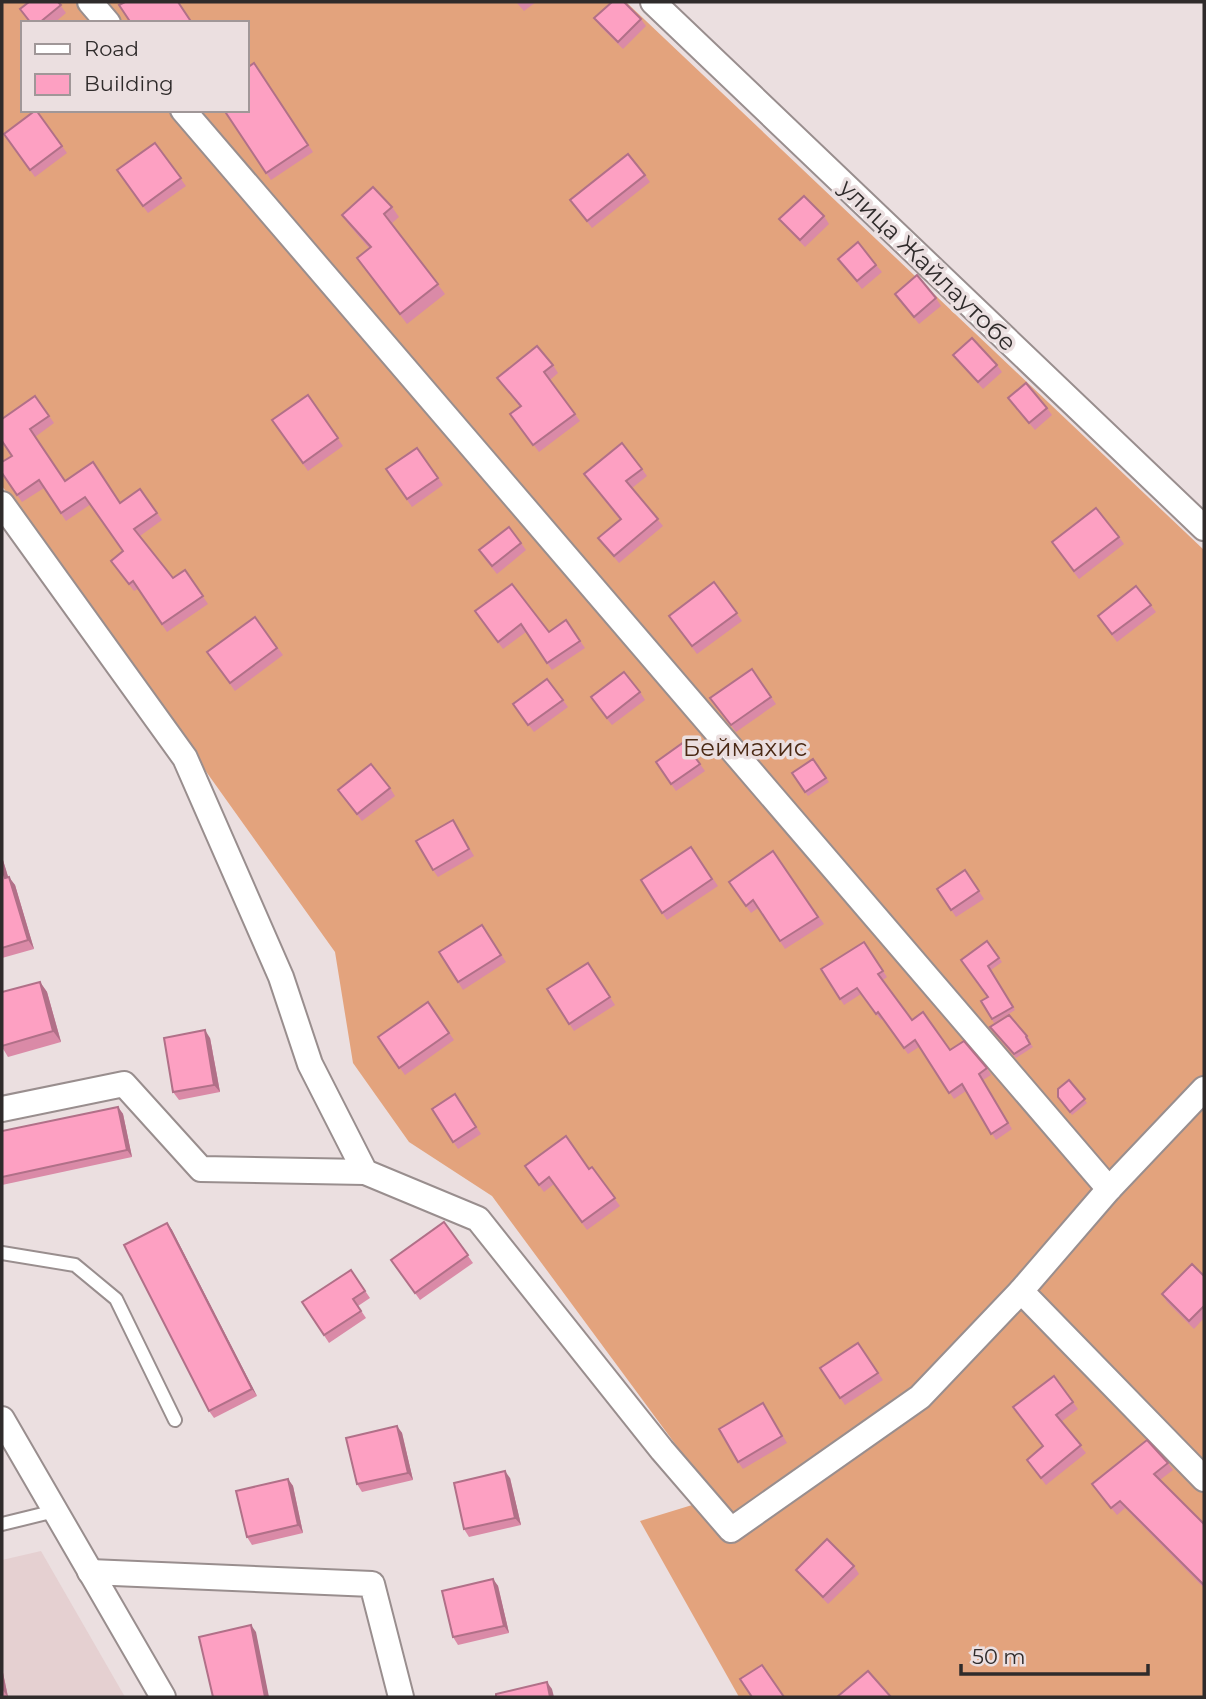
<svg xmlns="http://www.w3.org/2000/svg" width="1206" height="1699" viewBox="0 0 1206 1699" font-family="Montserrat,sans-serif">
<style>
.built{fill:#e5d0d1}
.garden{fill:#e3a37d;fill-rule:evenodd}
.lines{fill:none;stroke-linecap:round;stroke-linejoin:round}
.lane-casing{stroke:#998e8e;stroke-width:16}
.street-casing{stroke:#998e8e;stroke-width:28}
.lane{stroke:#fff;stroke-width:12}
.street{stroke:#fff;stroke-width:24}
.wall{fill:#da8aa7}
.shaded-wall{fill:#b17088}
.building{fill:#fda0c2;stroke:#b17088;stroke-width:2}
.labels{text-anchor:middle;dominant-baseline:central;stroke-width:7;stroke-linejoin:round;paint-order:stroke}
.street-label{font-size:24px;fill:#2f2b2b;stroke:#ebdfe0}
.park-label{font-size:24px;fill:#4a2914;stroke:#ebdfe0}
</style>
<rect width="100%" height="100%" fill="#ebdfe0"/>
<path class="built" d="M41,1551L125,1697H2V1560Z"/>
<path class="garden" d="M2,2H626L1204,550V1697H739L640,1521L715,1498L492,1196L409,1142L353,1063L335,952L2,486ZM23,23H247V110H23Z"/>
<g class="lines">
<defs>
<g id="lane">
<path d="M2,1253L75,1265L116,1299L175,1420"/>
<path d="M2,1524L55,1511"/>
</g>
<g id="street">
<path d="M90,2L108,23"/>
<path d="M653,2L1204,528"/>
<path d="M183,110L1109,1189"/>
<path d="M2,504L185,758L281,977L310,1064L365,1172L478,1219L662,1450L731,1530L920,1397L1021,1291L1109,1189L1204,1089"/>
<path d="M2,1109L124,1084L201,1169L365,1172"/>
<path d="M1021,1291L1204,1479"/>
<path d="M2,1419L163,1697"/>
<path d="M90,1572L372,1584L401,1697"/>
</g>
</defs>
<use href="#lane" class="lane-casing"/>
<use href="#street" class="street-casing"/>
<use href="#lane" class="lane"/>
<use href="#street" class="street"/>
</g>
<g class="wall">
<path d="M58,2L66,13L54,23H30L20,9Z"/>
<path d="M516,2H536L524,11Z"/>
<path d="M594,18L641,19L646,26L623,49L600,26Z"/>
<path d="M254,63L313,152L271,180L224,110Z"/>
<path d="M36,110L67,153L35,177L4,134Z"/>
<path d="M155,143L186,186L148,213L117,170Z"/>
<path d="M645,175L650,182L592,228L576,207Z"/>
<path d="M392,207L399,217L392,223L445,294L407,324L357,258L369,248L349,225L342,215Z"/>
<path d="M824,216L829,224L805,247L785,226L779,219Z"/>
<path d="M838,259L876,265L882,272L862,289Z"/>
<path d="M895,294L936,298L941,306L919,324Z"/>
<path d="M953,355L997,365L1002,372L983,389L959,362Z"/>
<path d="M553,365L558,373L550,380L580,421L539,452L510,414L520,407L497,378Z"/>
<path d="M308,395L343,446L308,471L272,420Z"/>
<path d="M35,396L54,423L35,437L65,481L120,503L140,489L162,520L140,536L173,578L185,570L208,604L167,632L138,589L134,591L111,561L123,551L91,504L66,521L44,488L22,502L2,473L12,456Z"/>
<path d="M1008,398L1047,408L1052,415L1035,430Z"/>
<path d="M417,448L443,485L412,507L386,469Z"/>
<path d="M642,469L647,476L632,488L663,526L619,563L598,538L620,520L584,474Z"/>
<path d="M1119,537L1124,544L1079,579L1057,550Z"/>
<path d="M521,543L526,550L497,574L484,558Z"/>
<path d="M714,582L742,621L697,654L669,616Z"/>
<path d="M1136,586L1156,612L1117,642L1098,616Z"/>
<path d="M475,611L549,632L566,620L585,648L552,670L526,632L503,649Z"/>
<path d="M255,617L283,655L235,691L207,652Z"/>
<path d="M752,669L776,704L736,732L716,705Z"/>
<path d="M547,679L568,707L534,732L513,704Z"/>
<path d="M640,692L645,700L612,725L596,705Z"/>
<path d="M684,742L705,771L676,791L656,762Z"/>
<path d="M813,759L829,782L808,796L792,773Z"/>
<path d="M390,788L395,796L362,821L344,797Z"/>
<path d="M453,820L474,856L438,877L433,870Z"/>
<path d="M691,847L718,886L667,920L641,880Z"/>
<path d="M773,851L824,924L785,949L758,908L751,913L729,882Z"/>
<path d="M2,857L8,877L15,885L34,949L2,958Z"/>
<path d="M965,870L984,899L956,917L937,889Z"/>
<path d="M482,925L506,962L463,990L439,952Z"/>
<path d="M987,941L1002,962L991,970L1015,1010L994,1023L981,1001L988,997Z"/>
<path d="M864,942L887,977L883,980L912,1020L950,1050L987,1068L991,1075L983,1080L1012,1129L996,1140L966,1091L954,1099L919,1047L908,1054L883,1018L881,1020L861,994L844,1005L821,969Z"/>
<path d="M588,963L615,1005L574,1031L547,989Z"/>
<path d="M40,982L47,992L61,1042L8,1057L2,1047V992Z"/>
<path d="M428,1002L454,1040L405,1075L378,1037Z"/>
<path d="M993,1031L1027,1036L1030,1040L1028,1041L1033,1047L1016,1058Z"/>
<path d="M210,1038L220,1092L179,1100L173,1092Z"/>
<path d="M1069,1080L1087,1103L1072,1115L1058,1097Z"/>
<path d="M455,1094L481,1134L458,1149L432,1109Z"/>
<path d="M118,1107L123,1114L132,1157L2,1185V1131Z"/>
<path d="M525,1166L589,1169L592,1167L620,1206L587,1230L554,1184L544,1192Z"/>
<path d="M444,1222L473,1263L420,1300L391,1260Z"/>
<path d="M167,1223L172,1230L257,1396L214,1418L209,1411Z"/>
<path d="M351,1270L370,1298L358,1306L366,1318L329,1343L302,1302Z"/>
<path d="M1204,1276V1318L1194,1329L1167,1302L1162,1294Z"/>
<path d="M858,1343L883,1380L845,1405L820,1368Z"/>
<path d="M1054,1376L1078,1409L1061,1422L1086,1453L1046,1485L1027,1460L1043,1447Z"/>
<path d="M768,1411L787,1443L743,1469L738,1462Z"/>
<path d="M397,1426L402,1433L413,1480L362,1492L357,1484Z"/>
<path d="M1168,1463L1173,1470L1160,1480L1204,1524V1588L1125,1508L1117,1515L1092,1484Z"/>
<path d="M510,1478L521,1525L469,1537L464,1529Z"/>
<path d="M288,1479L293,1486L303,1533L252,1545L247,1537Z"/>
<path d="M854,1566L859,1574L828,1604L802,1577L797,1570Z"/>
<path d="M493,1579L498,1586L509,1633L458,1645L453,1637Z"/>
<path d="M2,1668L8,1697H2Z"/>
</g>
<g class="shaded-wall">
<path d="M2,857L11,886L5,878L2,868Z"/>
<path d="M9,877L15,885L34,949L28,940Z"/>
<path d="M40,982L47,992L61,1042L53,1031Z"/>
<path d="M205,1030L210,1038L220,1092L214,1085Z"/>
<path d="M118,1107L123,1114L132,1157L127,1150Z"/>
<path d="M167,1223L172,1230L257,1396L252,1389Z"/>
<path d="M397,1426L402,1433L413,1480L408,1473Z"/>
<path d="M505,1471L510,1478L521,1525L515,1518Z"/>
<path d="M288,1479L293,1486L303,1533L298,1525Z"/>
<path d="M493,1579L498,1586L509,1633L504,1626Z"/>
<path d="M251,1625L256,1632L269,1697H265Z"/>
<path d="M2,1668L8,1697L2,1689Z"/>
<path d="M547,1682L552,1689L554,1697H550Z"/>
</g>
<g class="building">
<path d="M29,2H58L61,5L39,23H31L20,9Z"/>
<path d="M125,2H178L192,23H131L119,5Z"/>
<path d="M612,2H624L641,19L618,42L594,18Z"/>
<path d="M254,63L308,145L266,173L224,110H247V68Z"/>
<path d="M36,110L62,146L30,170L4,134Z"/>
<path d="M155,143L181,178L143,206L117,170Z"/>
<path d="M628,154L645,175L587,221L570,200Z"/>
<path d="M373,187L392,207L384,214L438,284L400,314L357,258L371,247L342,215Z"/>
<path d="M804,196L824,216L800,240L779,219Z"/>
<path d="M858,242L876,265L857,281L838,259Z"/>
<path d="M917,275L936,298L914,317L895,294Z"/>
<path d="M972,338L997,365L978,382L953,355Z"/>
<path d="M537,346L553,365L544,372L575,414L533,445L510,414L521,406L497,378Z"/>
<path d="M1026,383L1047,408L1029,423L1008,398Z"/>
<path d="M308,395L338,438L303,463L272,420Z"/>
<path d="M35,396L49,416L30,429L65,481L93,462L120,503L140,489L157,513L134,529L173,578L185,570L203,596L162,624L133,581L129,584L111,561L123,551L85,497L61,513L39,480L17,495L2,473V462L12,456L2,441V419Z"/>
<path d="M622,443L642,469L626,481L658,519L614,556L598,538L621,519L584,474Z"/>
<path d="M417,448L438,478L407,499L386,469Z"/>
<path d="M1096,508L1119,537L1074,571L1052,542Z"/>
<path d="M509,527L521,543L492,566L479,550Z"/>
<path d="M714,582L737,613L692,646L669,616Z"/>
<path d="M512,584L549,632L566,620L580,641L547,663L521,624L498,642L475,611Z"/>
<path d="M1136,586L1151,605L1112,634L1098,616Z"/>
<path d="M255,617L277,648L230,683L207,652Z"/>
<path d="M752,669L771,697L731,725L710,698Z"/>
<path d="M624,672L640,692L607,718L591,697Z"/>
<path d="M547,679L563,700L528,725L513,704Z"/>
<path d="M684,742L700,764L671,784L656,762Z"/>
<path d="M813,759L826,778L805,792L792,773Z"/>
<path d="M371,764L390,788L357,814L338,790Z"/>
<path d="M453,820L469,849L433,870L416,841Z"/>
<path d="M691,847L712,879L662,913L641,880Z"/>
<path d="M773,851L818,917L780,941L753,900L746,906L729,882Z"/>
<path d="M2,868L5,878L9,877L28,940L2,948Z"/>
<path d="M965,870L979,891L951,910L937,889Z"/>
<path d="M482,925L501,955L458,982L439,952Z"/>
<path d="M987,941L999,958L988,966L1013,1007L992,1019L981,1001L988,997L961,960Z"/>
<path d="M864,942L883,971L878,974L912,1020L923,1012L950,1050L964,1041L987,1068L979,1074L1008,1123L991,1134L962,1084L949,1093L915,1040L904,1048L878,1012L876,1014L857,988L840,999L821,969Z"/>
<path d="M588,963L610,997L569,1024L547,989Z"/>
<path d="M40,982L53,1031L2,1046V992Z"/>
<path d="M428,1002L449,1033L399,1068L378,1037Z"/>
<path d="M1009,1015L1027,1036L1026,1037L1030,1044L1014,1054L990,1027Z"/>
<path d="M205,1030L214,1085L173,1092L164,1038Z"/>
<path d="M1069,1080L1085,1099L1070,1112L1058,1097V1089Z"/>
<path d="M455,1094L476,1127L453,1142L432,1109Z"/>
<path d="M118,1107L127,1150L2,1177V1131Z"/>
<path d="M566,1136L589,1169L592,1167L615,1198L582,1222L549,1177L539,1185L525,1166Z"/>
<path d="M444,1222L468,1255L415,1293L391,1260Z"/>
<path d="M167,1223L252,1389L209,1411L124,1245Z"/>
<path d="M1192,1264L1204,1276V1306L1189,1321L1162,1294Z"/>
<path d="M351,1270L365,1291L353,1299L361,1311L324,1335L302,1302Z"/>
<path d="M858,1343L878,1373L840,1398L820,1368Z"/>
<path d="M1054,1376L1073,1402L1056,1415L1081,1445L1041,1478L1027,1460L1043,1446L1013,1407Z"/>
<path d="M763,1403L782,1436L738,1462L719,1429Z"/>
<path d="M397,1426L408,1473L357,1484L346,1438Z"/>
<path d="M1147,1440L1168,1463L1154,1474L1204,1524V1585L1120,1501L1111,1508L1092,1484Z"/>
<path d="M505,1471L515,1518L464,1529L454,1483Z"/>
<path d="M288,1479L298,1525L247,1537L236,1491Z"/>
<path d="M827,1539L854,1566L823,1597L796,1570Z"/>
<path d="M493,1579L504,1626L453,1637L442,1591Z"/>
<path d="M251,1625L265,1697H213L199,1637Z"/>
<path d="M762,1665L784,1697H752L740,1679Z"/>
<path d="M868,1671L891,1697H837Z"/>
<path d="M547,1682L550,1697H496V1694Z"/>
</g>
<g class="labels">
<g class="street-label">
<text transform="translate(928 265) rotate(44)">улица Жайлаутобе</text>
</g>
<g class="park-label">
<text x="745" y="747">Беймахис</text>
</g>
</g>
<rect width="1206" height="1699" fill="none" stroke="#2f2b2b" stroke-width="7"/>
<rect x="21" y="21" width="228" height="91" fill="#ebdfe0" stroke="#a09798" stroke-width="2"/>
<rect x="35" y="44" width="35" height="10" fill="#ffffff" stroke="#a09798" stroke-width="2"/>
<text x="84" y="56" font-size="21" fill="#2f2b2b">Road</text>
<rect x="35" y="74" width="35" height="21" fill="#fda0c2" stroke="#a09798" stroke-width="2"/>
<text x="84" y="91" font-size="21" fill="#2f2b2b">Building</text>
<path d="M961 1664v10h187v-10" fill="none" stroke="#2f2b2b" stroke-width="3.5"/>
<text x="972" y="1664" font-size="21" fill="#2f2b2b" stroke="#ebdfe0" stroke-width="5" paint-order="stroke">50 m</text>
</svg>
